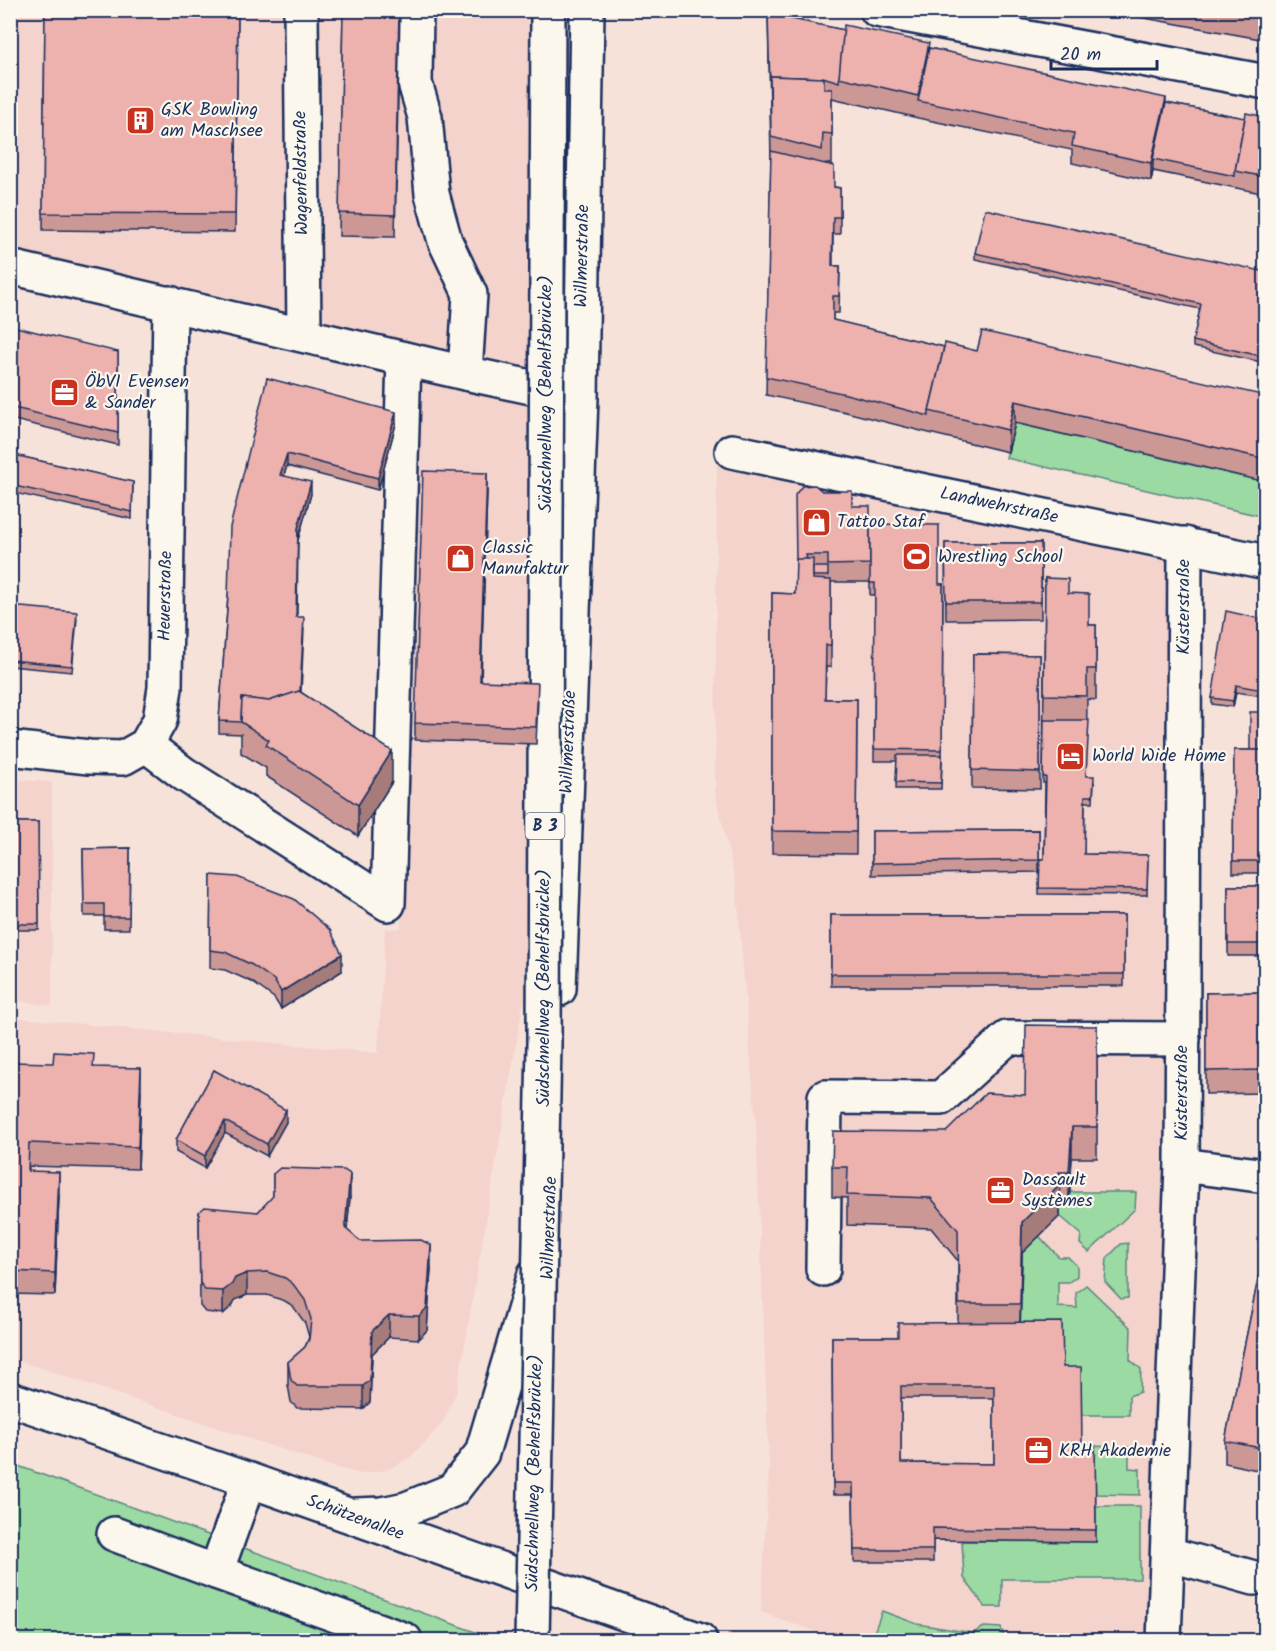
<svg xmlns="http://www.w3.org/2000/svg" width="1276" height="1651" viewBox="0 0 1276 1651" font-family="Kalam,sans-serif">
<style>
.built{fill:#f4d3cc}
.green{fill:#9bdaa3;stroke:#5b8480;stroke-width:1.5}
.lines{fill:none;stroke-linecap:round;stroke-linejoin:round}
.minor-casing{stroke:#1b2f5e;stroke-width:38}
.major-casing{stroke:#1b2f5e;stroke-width:38}
.minor{stroke:#fbf7ec;stroke-width:33}
.major{stroke:#fbf7ec;stroke-width:33}
.highway-bridge-casing{stroke:#1b2f5e;stroke-width:38;stroke-linecap:butt}
.highway-bridge{stroke:#fbf7ec;stroke-width:33}
.wall{fill:#cc9896;stroke:#1b2f5e;stroke-width:1.5;fill-rule:evenodd}
.shaded-wall{fill:#a67c7a;stroke:#1b2f5e;stroke-width:1.5}
.building{fill:#edb1ae;stroke:#1b2f5e;stroke-width:1.5;fill-rule:evenodd}
.labels{text-anchor:middle;dominant-baseline:central;stroke-width:4.5;stroke-linejoin:round;paint-order:stroke}
.shield{fill:#fbf7ec;stroke:#5e6b89;stroke-width:1.5}
.shield-label{font-size:16px;font-weight:bold;fill:#1b2f5e}
.poi-label{font-size:18px;fill:#1b2f5e;stroke:#fbf7ec;text-anchor:start}
.street-label{font-size:18px;fill:#1b2f5e;stroke:#fbf7ec}
</style>
<rect width="100%" height="100%" fill="#f7e2d9"/>
<filter id="ink" filterUnits="userSpaceOnUse"><feTurbulence type="fractalNoise" baseFrequency=".0167" numOctaves="2"/><feDisplacementMap in="SourceGraphic" scale="12" xChannelSelector="R" yChannelSelector="G"/><feConvolveMatrix kernelMatrix="1 2 1 2 8 2 1 2 1" color-interpolation-filters="sRGB"/></filter>
<g filter="url(#ink)">
<g class="built">
<path d="M11,11H587L554,912L522,1009L457,1391L444,1420L426,1442L408,1459L387,1470L361,1474L334,1467L11,1358V1017L378,1053L385,929L401,928L404,359L11,261Z"/>
<path d="M717,447L1185,544L1164,1640H840L761,1612L769,1469L756,1124L736,883L715,793Z"/>
<path d="M11,779L52,782V1006L11,1000Z"/>
</g>
<g class="green">
<path d="M1015,423L1265,482V517L1006,458Z"/>
<path d="M1070,1192H1136L1135,1209L1089,1252L1080,1244L1081,1234L1060,1216L1059,1203L1069,1202Z"/>
<path d="M1039,1236L1059,1257H1068L1077,1266V1276L1069,1282H1058V1307L1077,1308L1076,1293L1086,1285L1131,1328L1130,1360L1141,1369L1140,1392L1129,1396V1415H1082L1063,1379L1020,1335L1022,1253Z"/>
<path d="M1128,1243V1298L1121,1299L1105,1282L1107,1258L1121,1244Z"/>
<path d="M1081,1446L1129,1447V1468L1140,1469V1495L1095,1494Z"/>
<path d="M10,1463L492,1638V1640H11Z"/>
<path d="M1095,1506H1140V1579H1002V1607H985L964,1578L962,1541L1096,1542Z"/>
<path d="M882,1611L917,1624L973,1633L984,1627L1001,1628L1005,1640H889L873,1635Z"/>
</g>
<g class="lines">
<defs>
<g id="minor">
<path d="M301,10L304,335"/>
<path d="M416,10L415,83L425,117L432,194L445,241L470,294L465,373"/>
<path d="M877,10L1266,82"/>
<path d="M10,267L465,373L573,396"/>
<path d="M732,451L1266,562"/>
<path d="M146,745L184,774L388,904L404,359"/>
<path d="M10,748L89,757L123,758L146,745L160,720L165,688L170,303"/>
<path d="M1182,1165L1266,1176"/>
<path d="M823,1269L825,1097L941,1098L1007,1038L1183,1039"/>
<path d="M10,1399L249,1480L700,1640"/>
<path d="M249,1480L216,1572L405,1640"/>
<path d="M356,1515L382,1514L406,1509L453,1490L482,1453L535,1274"/>
<path d="M114,1534L216,1572"/>
<path d="M1168,1554L1254,1578"/>
<path d="M1164,1640L1182,1165L1185,544"/>
</g>
<path id="major" d="M559,989L581,398L587,10"/>
</defs>
<use href="#minor" class="minor-casing"/>
<use href="#major" class="major-casing"/>
<use href="#minor" class="minor"/>
<use href="#major" class="major"/>
<defs>
<path id="highway-bridge" d="M532,1640L544,1044L548,10"/>
</defs>
<use href="#highway-bridge" class="highway-bridge-casing"/>
<use href="#highway-bridge" class="highway-bridge"/>
</g>
<g class="wall">
<path d="M45,10H238L235,232L43,230Z"/>
<path d="M343,10H400L395,237L339,236Z"/>
<path d="M1100,10H1266V40Z"/>
<path d="M768,14L929,48L1166,103L1245,118L1266,117V194L1153,171L1151,181L1072,163V150L918,118L832,98V164H824L834,187L840,188V234H833V266H840L839,313H833V320L944,347L977,351L1266,396V482L1015,423L1008,452L929,433L846,412L766,395L771,158Z"/>
<path d="M975,253L1266,272V363L1193,347V341L1200,309L975,259Z"/>
<path d="M10,348L118,352V445L10,419Z"/>
<path d="M267,378L396,424L378,490L287,466L284,475L311,494L298,540L297,617L304,629L301,692L392,782L358,836L266,776V768L241,753V734L219,733V721L228,596Z"/>
<path d="M10,454L133,482L132,519L10,492Z"/>
<path d="M487,491L481,681L538,700L536,744L415,740V723Z"/>
<path d="M822,491L852,506L870,524L939,584H943L942,762L941,789H896L897,761H874L875,595H870V582H831V667H826L825,699H857L856,854L772,853V593L795,594Z"/>
<path d="M945,543H1041V619L946,620Z"/>
<path d="M1045,578L1068,593L1089,625H1096V700L1087,699L1086,776L1094,782L1093,802H1085L1084,854L1148,855L1147,895L1039,894L1040,859H1044L1045,783H1043V777Z"/>
<path d="M10,606L77,618L72,672L10,666Z"/>
<path d="M1266,620V873H1233L1234,750H1250L1263,712V696L1236,692L1233,707L1212,704V698Z"/>
<path d="M973,654L1040,655V789L972,788Z"/>
<path d="M10,822H38L39,930H10Z"/>
<path d="M1039,830V872L872,875V831Z"/>
<path d="M130,848L129,929H104V916H84L83,849Z"/>
<path d="M211,875L342,971L281,1009L274,998L252,982L225,970L210,968Z"/>
<rect x="1228" y="886" width="38" height="70"/>
<rect x="831" y="915" width="293" height="71"/>
<path d="M1266,992V1093L1206,1094V993Z"/>
<path d="M1097,1026V1158H1072L1069,1202L1060,1203V1216L1022,1253L1020,1322L1063,1367L1082,1445H1095L1096,1542L933,1540V1562H854L853,1495H833L832,1337H898L958,1322V1261L931,1228L847,1225V1198L832,1197V1167L946,1132L1025,1095ZM901,1398H994V1464L901,1463Z"/>
<path d="M10,1062L94,1067L141,1091L138,1169L29,1166V1171L59,1195L55,1295L10,1294Z"/>
<path d="M214,1070L286,1122L267,1156L225,1133L205,1168L176,1152V1140Z"/>
<path d="M273,1174L350,1197L347,1230L360,1241L431,1268L427,1330L419,1339L389,1337L372,1354L370,1402L363,1409L297,1408L291,1402L288,1385V1362L305,1347L309,1337L305,1323L293,1306L285,1301L267,1295H247L235,1300L232,1306L223,1314L205,1312L200,1306L199,1212H258L273,1197Z"/>
<path d="M1266,1240V1472L1225,1463V1441Z"/>
</g>
<g class="shaded-wall">
<path d="M1166,98V115L1153,159V171L1151,181V163Z"/>
<path d="M1015,401V423L1008,452V430Z"/>
<path d="M396,412V424L378,490V478Z"/>
<path d="M287,454V466L280,487V475Z"/>
<path d="M487,473V491L480,698V681Z"/>
<path d="M311,482V494L298,540V528Z"/>
<path d="M1236,685V692L1233,707V701Z"/>
<path d="M392,751V782L358,836V805Z"/>
<path d="M342,954V971L281,1009V992Z"/>
<path d="M141,1068V1091L138,1169V1147Z"/>
<path d="M286,1110V1122L267,1156V1144Z"/>
<path d="M225,1121V1133L205,1168V1156Z"/>
<path d="M1072,1127V1158L1069,1202V1172Z"/>
<path d="M59,1172V1195L55,1295V1273Z"/>
<path d="M350,1174V1197L345,1251V1228Z"/>
<path d="M1060,1185V1216L1022,1253L1020,1335L1022,1222Z"/>
<path d="M431,1245V1268L427,1330L419,1339V1316Z"/>
<path d="M247,1273V1295L235,1300L232,1306L223,1314V1291L235,1278Z"/>
<path d="M389,1315V1337L372,1354L370,1402L363,1409V1386L372,1331Z"/>
</g>
<g class="building">
<path d="M45,10H238L235,214L43,213Z"/>
<path d="M343,10H399L395,215L339,213Z"/>
<path d="M1228,10H1266V17Z"/>
<path d="M768,14L844,30L839,82L823,77V78L770,76V89Z"/>
<path d="M844,25L929,43L918,96L839,77Z"/>
<path d="M929,48L1166,98L1151,163L1072,146L1074,133L918,101Z"/>
<path d="M770,76L824,78V89H832V134L823,133L822,150L771,137Z"/>
<path d="M1166,103L1245,118L1235,171V176L1153,159Z"/>
<path d="M1246,113L1266,117V177L1235,171Z"/>
<path d="M771,151L834,166V187L840,188V217H833L832,266H840L839,296H833V320L944,347L929,411V416L846,394L766,377Z"/>
<path d="M985,209L1266,272V357L1193,341L1201,304L975,253Z"/>
<path d="M16,327L118,352V433L10,407V348Z"/>
<path d="M982,331L1266,396V459L1015,401L1008,430L929,411L945,343L977,351Z"/>
<path d="M267,378L396,412L378,478L287,454L280,475L311,482L298,528L296,617H304L300,692L299,691L269,701L242,698L241,722L219,721L228,596L230,527Z"/>
<path d="M10,454L133,482L132,512L10,485Z"/>
<path d="M423,471L487,473L480,681L538,683L536,727L415,723Z"/>
<path d="M815,485L822,491H852V506H870V564L828,565V555H806L807,559L796,560L795,495L802,486Z"/>
<path d="M870,524L939,525V584H943L942,750L874,749L875,583H870Z"/>
<path d="M945,543H1041V602H946Z"/>
<path d="M796,559H813V579L831,580V645H826L825,699H857L856,832L772,831V593L795,594Z"/>
<rect x="813" y="567" width="15" height="9"/>
<path d="M1045,578L1068,579V593L1089,594V625H1096V669H1087V696L1044,695Z"/>
<path d="M10,606L77,612L72,666L10,660Z"/>
<path d="M1226,611L1266,620V750H1250V712H1263V690L1236,685L1233,701L1212,698Z"/>
<path d="M973,654L1040,655V772L972,770Z"/>
<path d="M299,691L392,751L358,805L266,745L269,740L241,722L242,698L269,701Z"/>
<path d="M1044,720H1089L1086,776H1094L1093,796H1085L1084,854L1148,855L1147,889L1039,888L1040,859H1044L1046,777H1043Z"/>
<path d="M1234,750H1266V861H1233Z"/>
<path d="M897,755H942L941,783L896,782Z"/>
<path d="M10,822H38L39,924H10Z"/>
<path d="M1039,830V860L872,863V831Z"/>
<path d="M130,848L129,917H104V904H84L83,849Z"/>
<path d="M211,875L237,877L294,899L330,930L342,954L281,992L274,980L252,965L225,952L210,950Z"/>
<rect x="1228" y="886" width="38" height="58"/>
<rect x="831" y="915" width="293" height="59"/>
<path d="M1266,992V1070L1206,1071V993Z"/>
<path d="M1026,1025L1097,1026V1127H1072L1069,1172H1059L1060,1185L1022,1222L1020,1304H959L958,1230L931,1198L847,1195L848,1167H832L833,1131L946,1132L986,1093L1025,1095Z"/>
<path d="M54,1052L94,1054L93,1067L141,1068L138,1147L29,1143L28,1171L59,1172L55,1273L10,1271V1173L12,1141L10,1140V1062L53,1063Z"/>
<path d="M214,1070L286,1110L267,1144L225,1121L205,1156L176,1140Z"/>
<path d="M280,1168L344,1170L350,1174L345,1228L360,1241L421,1240L431,1245L427,1308L419,1316L389,1315L372,1331L370,1380L363,1386H297L291,1380L288,1362L305,1347L309,1339L311,1319L305,1300L293,1284L285,1278L267,1272L247,1273L235,1278L232,1284L223,1291L205,1290L200,1283L199,1212L205,1207L258,1212L273,1196V1174Z"/>
<path d="M1266,1240V1449L1225,1441Z"/>
<path d="M1062,1322L1063,1367H1081L1082,1445H1095L1096,1530L933,1528V1550H854L853,1483H833L832,1337H898V1323ZM901,1386H994V1464L901,1463Z"/>
</g>
</g>
<defs>
<symbol id="building-square" viewBox="-11 -11 22 22"><rect x="-9" y="-9" width="18" height="18" rx="4" fill="#c8321e" stroke="#fbf7ec"/><path d="M-4-6H4V6H1V3H-1V6H-4ZM-2.5-4.3h1.7v1.8h-1.7ZM.8-4.3h1.7v1.8H.8ZM-2.5-1h1.7V.8h-1.7ZM.8-1h1.7V.8H.8Z" fill="#fff"/></symbol>
<symbol id="office-square" viewBox="-11 -11 22 22"><rect x="-9" y="-9" width="18" height="18" rx="4" fill="#c8321e" stroke="#fbf7ec"/><path d="M-6-3h4V-5.5h4V-3h4V5H-6ZM-1-4.5V-3h2v-1.5ZM-6 0V1H6V0Z" fill="#fff"/></symbol>
<symbol id="shop-square" viewBox="-11 -11 22 22"><rect x="-9" y="-9" width="18" height="18" rx="4" fill="#c8321e" stroke="#fbf7ec"/><path d="M-5-2.5h2.3a2.7 3.5 0 0 1 5.4 0H5L5.5 6h-11ZM-1.5-2.5h3a1.5 2.3 0 0 0-3 0Z" fill="#fff"/></symbol>
<symbol id="stadium-square" viewBox="-11 -11 22 22"><rect x="-9" y="-9" width="18" height="18" rx="4" fill="#c8321e" stroke="#fbf7ec"/><path d="M0-5a6.5 5 0 1 0 0 10a6.5 5 0 1 0 0-10ZM-3.5-1.8h7v3.6h-7Z" fill="#fff"/></symbol>
<symbol id="hotel-square" viewBox="-11 -11 22 22"><rect x="-9" y="-9" width="18" height="18" rx="4" fill="#c8321e" stroke="#fbf7ec"/><path d="M-6-4.5h1.5V1H6V5H4.5V3h-9V5H-6ZM-4 0a1.8 1.8 0 1 1 3.6 0ZM.5 0V-2.5h3Q6-2.5 6 0Z" fill="#fff"/></symbol>
</defs>
<g fill-rule="evenodd">
<use href="#building-square" x="124" y="104" width="33" height="33"/>
<use href="#office-square" x="48" y="376" width="33" height="33"/>
<use href="#shop-square" x="800" y="506" width="33" height="33"/>
<use href="#stadium-square" x="900" y="540" width="33" height="33"/>
<use href="#shop-square" x="444" y="542" width="33" height="33"/>
<use href="#hotel-square" x="1054" y="740" width="33" height="33"/>
<use href="#office-square" x="984" y="1174" width="33" height="33"/>
<use href="#office-square" x="1022" y="1434" width="33" height="33"/>
</g>
<g class="labels">
<rect class="shield" x="525.5" y="813" width="39" height="26" rx="4.5"/>
<g class="shield-label">
<text x="545" y="826">B 3</text>
</g>
<g class="poi-label">
<text x="161" y="110">GSK Bowling<tspan x="161" dy="21">am Maschsee</tspan></text>
<text x="85" y="382">ÖbVI Evensen<tspan x="85" dy="21">&amp; Sander</tspan></text>
<text x="837" y="522">Tattoo Staf</text>
<text x="482" y="548">Classic<tspan x="482" dy="21">Manufaktur</tspan></text>
<text x="938" y="557">Wrestling School</text>
<text x="1092" y="756">World Wide Home</text>
<text x="1022" y="1180">Dassault<tspan x="1022" dy="21">Systèmes</tspan></text>
<text x="1059" y="1451">KRH Akademie</text>
</g>
<g class="street-label">
<text transform="translate(302 173) rotate(-91)">Wagenfeldstraße</text>
<text transform="translate(583 256) rotate(-89)">Willmerstraße</text>
<text transform="translate(546 394) rotate(-90)">Südschnellweg (Behelfsbrücke)</text>
<text transform="translate(999 506) rotate(12)">Landwehrstraße</text>
<text transform="translate(166 596) rotate(-89)">Heuerstraße</text>
<text transform="translate(1184 607) rotate(-90)">Küsterstraße</text>
<text transform="translate(569 742) rotate(-88)">Willmerstraße</text>
<text transform="translate(544 988) rotate(-90)">Südschnellweg (Behelfsbrücke)</text>
<text transform="translate(1182 1093) rotate(-90)">Küsterstraße</text>
<text transform="translate(550 1228) rotate(-88)">Willmerstraße</text>
<text transform="translate(535 1473) rotate(-89)">Südschnellweg (Behelfsbrücke)</text>
<text transform="translate(355 1518) rotate(20)">Schützenallee</text>
</g>
</g>
<rect width="1276" height="1651" fill="none" stroke="#fbf7ec" stroke-width="36"/>
<rect x="18" y="18" width="1240" height="1615" fill="none" stroke="#1b2f5e" stroke-width="2" filter="url(#ink)"/>
<path d="M1051 60v9h106v-9" fill="none" stroke="#1b2f5e" stroke-width="3"/>
<text x="1060" y="60" font-size="18" fill="#1b2f5e" stroke="#fbf7ec" stroke-width="4.5" paint-order="stroke">20 m</text>
</svg>
